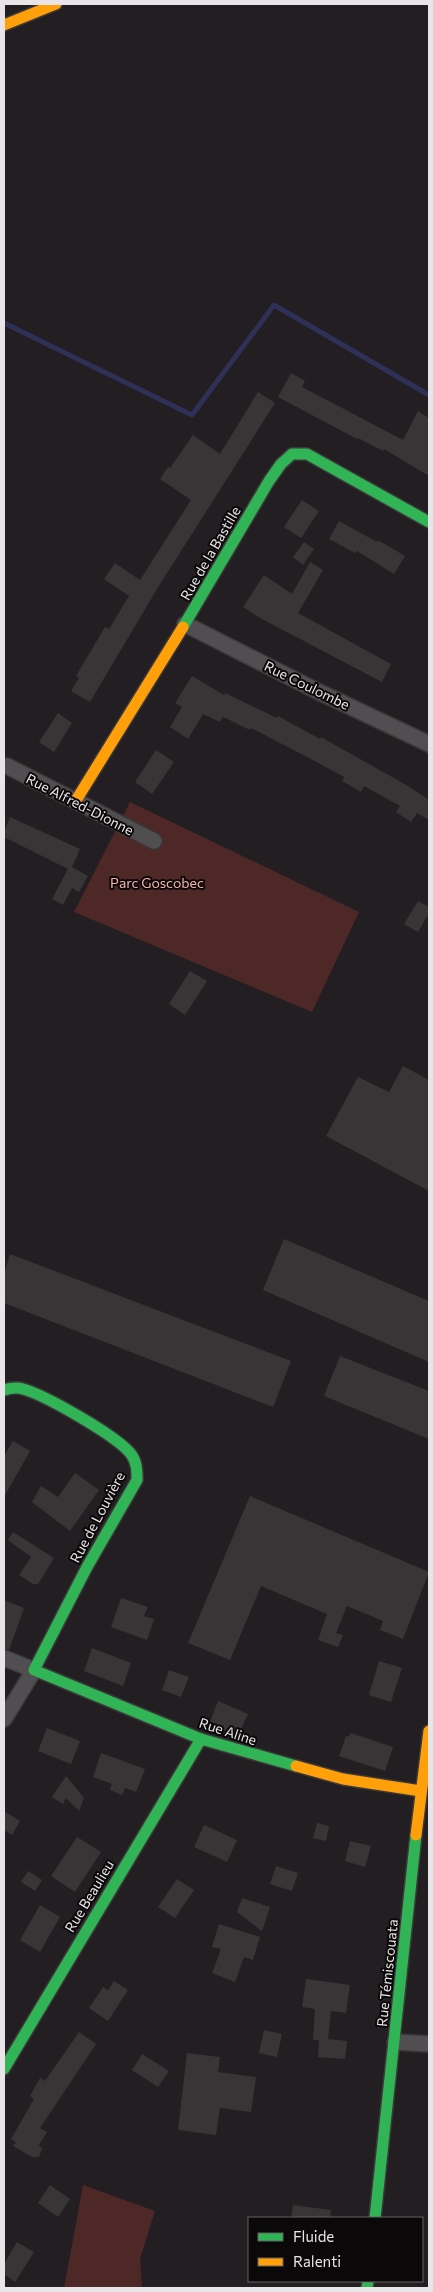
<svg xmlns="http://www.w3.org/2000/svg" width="433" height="2292" viewBox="0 0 433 2292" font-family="Commissioner,sans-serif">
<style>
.green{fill:#4d2826}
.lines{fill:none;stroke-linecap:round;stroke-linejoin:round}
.stream{stroke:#2e3058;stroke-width:5}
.building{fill:#383537}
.street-casing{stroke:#3b383a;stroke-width:18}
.fast-casing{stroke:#3b383a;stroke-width:14}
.slow-casing{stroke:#3b383a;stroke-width:14}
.street{stroke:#514e51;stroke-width:15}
.fast{stroke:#30b455;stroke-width:11}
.slow{stroke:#ff9f0a;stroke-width:11}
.labels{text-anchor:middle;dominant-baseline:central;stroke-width:4;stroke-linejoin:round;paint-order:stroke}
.street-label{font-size:14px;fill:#e8e4e7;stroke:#0b080a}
.park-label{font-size:14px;fill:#f8b1aa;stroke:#0b080a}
</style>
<rect width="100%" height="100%" fill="#221e21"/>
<g class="green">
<path d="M130,802L359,912L312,1012L74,912Z"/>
<path d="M83,2185L155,2211L140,2259L142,2288H64Z"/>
</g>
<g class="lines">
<path class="stream" d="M4,323L192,415L274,305L429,395"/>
</g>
<g class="building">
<path d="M291,373L305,381L302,387L403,440L418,411L429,418V476L384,449L383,451L358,438L357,439L278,397Z"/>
<path d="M258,392L275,403L157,589L90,702L71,691L79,678L76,676L105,627L109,629L129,596L104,579L115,563L140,580L191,500L160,479L168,467L170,468L193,435L220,454Z"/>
<path d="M302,500L319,511L301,538L284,527Z"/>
<path d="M339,521L377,542L378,540L405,556L394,574L357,551L355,553L329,539Z"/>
<path d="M304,542L314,549L303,565L293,557Z"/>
<path d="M310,562L323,570L298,613L391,664L382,682L260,618L243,607L264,575L292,594Z"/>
<path d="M192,676L224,695L225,693L277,718L278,716L320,739L321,737L408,786L429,800V820L417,813L411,822L396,812L400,806L364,786L361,792L342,781L344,777L311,759L251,728L250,730L223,717L220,722L203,714L188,739L170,727L182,707L175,703Z"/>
<path d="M58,713L72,723L54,752L39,742Z"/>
<path d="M156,750L174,762L152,794L135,782Z"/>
<path d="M10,817L80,849L72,867L88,876L79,892L72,888L63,905L52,899L68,869L4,837V832Z"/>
<path d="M418,901L429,907V913L418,932L404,924Z"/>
<path d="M190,971L207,981L185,1015L169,1004Z"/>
<path d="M403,1066L429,1080V1191L326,1136L358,1077L389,1092Z"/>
<path d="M284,1239L429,1301V1362L263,1290Z"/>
<path d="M10,1254L291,1361L273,1407L4,1303V1274Z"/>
<path d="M340,1356L429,1391V1439L324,1396Z"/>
<path d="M13,1441L30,1451L4,1497V1456Z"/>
<path d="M75,1473L99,1490L70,1531L32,1502L41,1486L58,1497Z"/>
<path d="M250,1496L429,1572L403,1639L380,1630L383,1621L347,1606L336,1633L343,1635L338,1647L318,1640L327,1614L261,1586L230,1660L188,1643Z"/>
<path d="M13,1532L54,1558L38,1584H33L19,1575L31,1557L8,1540Z"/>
<path d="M121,1598L148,1607L144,1616L154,1619L147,1640L111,1627Z"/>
<path d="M4,1600L24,1608L9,1650L4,1649Z"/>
<path d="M92,1648L131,1663L123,1686L84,1671Z"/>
<path d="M379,1661L402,1668L391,1702L369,1695Z"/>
<path d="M169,1670L189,1677L181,1697L162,1690Z"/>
<path d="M218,1701L248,1714L238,1736L209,1724Z"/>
<path d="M47,1728L80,1741L71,1764L38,1751Z"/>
<path d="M351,1733L393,1747L385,1771L339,1756L346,1736L348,1737Z"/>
<path d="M101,1753L145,1769L136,1792L125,1788L122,1795L110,1790L112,1784L93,1777Z"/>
<path d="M66,1776L84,1798L79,1811L66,1798L63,1804L52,1797Z"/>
<path d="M4,1811L20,1821L12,1835L4,1830Z"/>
<path d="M317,1823L329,1826L326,1841L313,1838Z"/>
<path d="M204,1825L237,1840L227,1862L194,1847Z"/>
<path d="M77,1837L101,1852L75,1892L51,1876Z"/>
<path d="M350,1841L371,1846L365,1867L345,1861Z"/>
<path d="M276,1866L298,1873L292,1891L270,1884Z"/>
<path d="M28,1871L42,1880L35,1891L21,1882Z"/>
<path d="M177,1879L194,1890L175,1918L158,1907Z"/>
<path d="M242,1898L270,1907L262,1931L237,1912Z"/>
<path d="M40,1905L60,1917L40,1952L20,1940Z"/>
<path d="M219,1924L260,1937L253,1960L244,1957L235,1982L212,1973L221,1949L212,1947Z"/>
<path d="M306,1979L350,1985L346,2013L331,2011L328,2039L347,2041L345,2059L318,2057L319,2040H313L315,2009L302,2007Z"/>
<path d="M114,1981L128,1990L108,2021L89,2008L103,1987L108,1990Z"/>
<path d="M264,2030L282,2034L277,2057L259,2053Z"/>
<path d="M79,2032L96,2044L40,2128L47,2132L39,2145L42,2149L39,2157H32L13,2146L16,2142L11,2139L34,2099L30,2096L40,2078L45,2081Z"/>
<path d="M187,2053L220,2057L218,2072L256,2077L251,2112L220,2108L216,2135L178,2130Z"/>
<path d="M142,2054L169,2071L158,2087L132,2070Z"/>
<path d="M50,2185L70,2199L58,2217L38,2203Z"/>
<path d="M293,2205L331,2210L330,2218H291Z"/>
<path d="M17,2242L34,2252L15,2282L4,2274V2264Z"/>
</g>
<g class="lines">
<defs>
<g id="street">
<path d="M185,624L317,691L429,744"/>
<path d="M7,766L154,841"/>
<path d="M4,1658L34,1670L4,1719"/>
<path d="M395,2042L429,2044"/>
</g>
<g id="fast">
<path d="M183,627L269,481L281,464L292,454H307L429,522"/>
<path d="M4,1390C10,1388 17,1387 23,1389C45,1395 117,1436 131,1454C137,1462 137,1471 137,1480L87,1567L34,1670L201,1739L296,1766"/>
<path d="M4,2069L201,1739"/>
<path d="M375,2218L416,1835"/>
<path d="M367,2288L368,2281"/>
</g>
<g id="slow">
<path d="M4,25L56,4"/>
<path d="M75,802L183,627"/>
<path d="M296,1766L343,1779L421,1791"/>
<path d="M416,1835L429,1731"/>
</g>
</defs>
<use href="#street" class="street-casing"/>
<use href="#fast" class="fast-casing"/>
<use href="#slow" class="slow-casing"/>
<use href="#street" class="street"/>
<use href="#fast" class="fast"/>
<use href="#slow" class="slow"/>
</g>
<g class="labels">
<g class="street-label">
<text transform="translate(210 553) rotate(-60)">Rue de la Bastille</text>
<text transform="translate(307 685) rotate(26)">Rue Coulombe</text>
<text transform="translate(80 804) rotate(27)">Rue Alfred-Dionne</text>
<text transform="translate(97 1517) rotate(-62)">Rue de Louvière</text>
<text transform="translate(228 1731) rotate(18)">Rue Aline</text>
<text transform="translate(89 1896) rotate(-59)">Rue Beaulieu</text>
<text transform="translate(387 1973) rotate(-84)">Rue Témiscouata</text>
</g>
<g class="park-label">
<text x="157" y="882">Parc Goscobec</text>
</g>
</g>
<rect width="433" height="2292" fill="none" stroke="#e8e4e7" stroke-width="10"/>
<rect x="248" y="2217" width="175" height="65" fill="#0b080a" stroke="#636062"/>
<rect x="258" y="2233" width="25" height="8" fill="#30b455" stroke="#636062"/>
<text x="293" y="2242" font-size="15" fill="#e8e4e7">Fluide</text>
<rect x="258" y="2258" width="25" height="8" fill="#ff9f0a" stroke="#636062"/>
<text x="293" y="2267" font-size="15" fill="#e8e4e7">Ralenti</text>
</svg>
